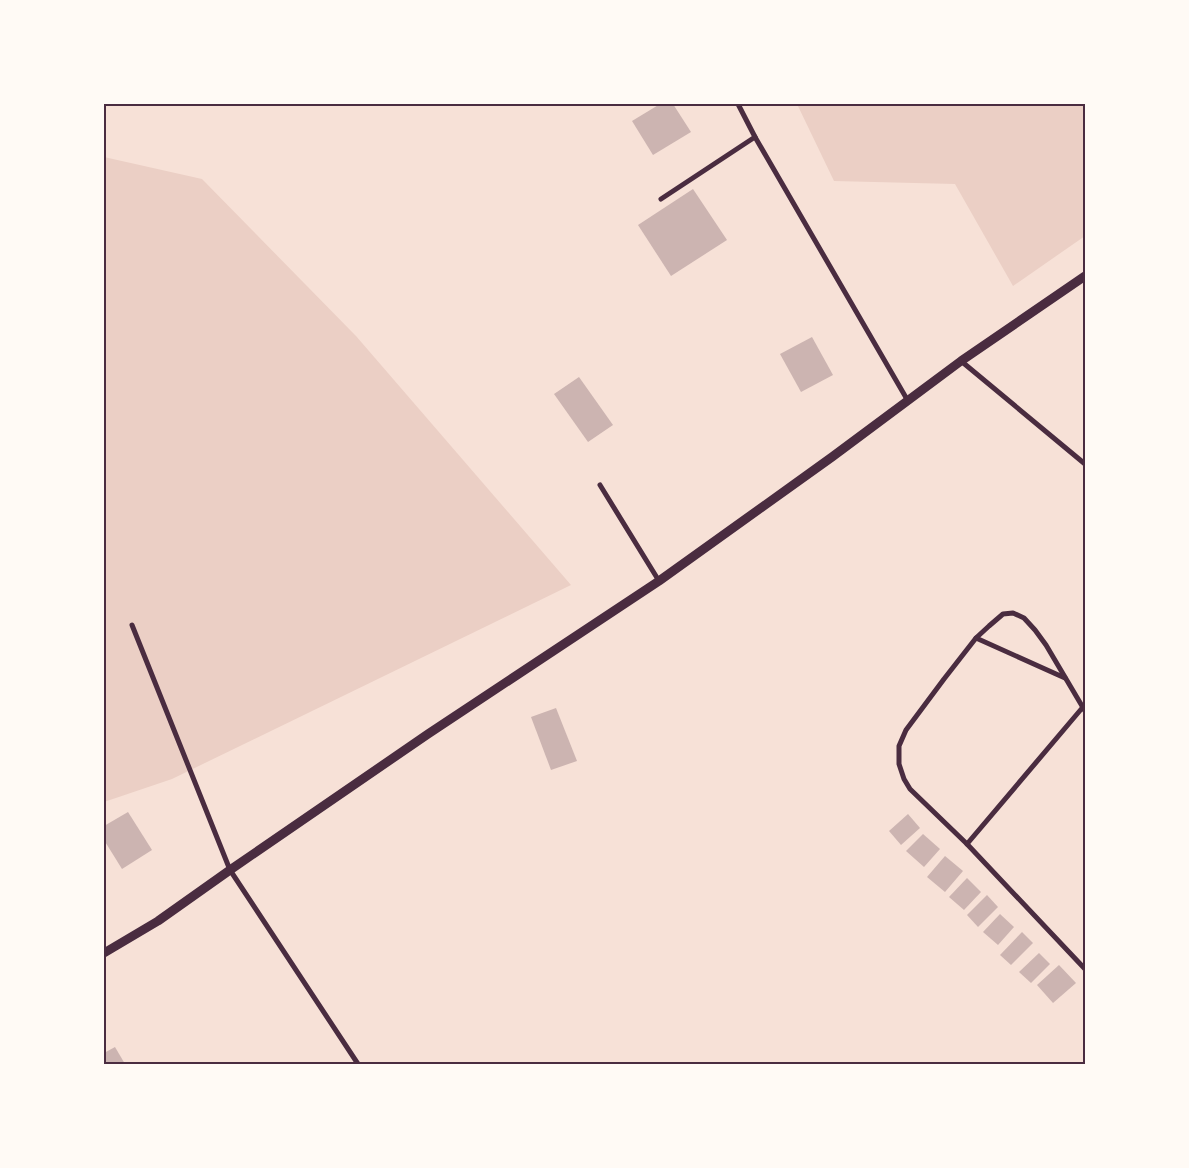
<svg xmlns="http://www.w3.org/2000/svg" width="1189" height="1168" viewBox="0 0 1189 1168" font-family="Spectral,serif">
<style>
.green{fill:#ebcfc5}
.building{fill:#ccb4b1}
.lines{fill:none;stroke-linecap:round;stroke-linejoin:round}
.minor{stroke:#4a2c40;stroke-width:5}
.tertiary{stroke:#4a2c40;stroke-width:9}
.neatline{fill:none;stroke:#4a2c40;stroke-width:2}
</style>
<rect width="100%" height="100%" fill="#f7e1d7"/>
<g class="green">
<path d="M797,104H1085V236L1013,286L955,184L834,181Z"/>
<path d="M104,157L202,179L356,336L571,585L172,779L104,802Z"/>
</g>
<g class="building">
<path d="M660,104H673L691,132L653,155L632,121Z"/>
<path d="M693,189L727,240L671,276L638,225Z"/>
<path d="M812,337L833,375L801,392L780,354Z"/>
<path d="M579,377L613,425L588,442L554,394Z"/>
<path d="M556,708L577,761L551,770L531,717Z"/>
<path d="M128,812L152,850L122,869L104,840V826Z"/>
<path d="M908,814L920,828L901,845L889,831Z"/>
<path d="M923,834L940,849L924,867L906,851Z"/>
<path d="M945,856L963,871L945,892L927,877Z"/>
<path d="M967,878L981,892L964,910L949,897Z"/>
<path d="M987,895L998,907L978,927L967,915Z"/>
<path d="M1000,914L1014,927L998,945L983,932Z"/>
<path d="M1022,932L1033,943L1011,965L1000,955Z"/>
<path d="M1039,953L1050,964L1031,983L1019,972Z"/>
<path d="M1059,965L1076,983L1053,1003L1037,985Z"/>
<path d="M115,1047L125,1064H104V1053Z"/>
</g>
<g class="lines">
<g class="minor">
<path d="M738,104L755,137L908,401"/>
<path d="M661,199L755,137"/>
<path d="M961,361L1085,464"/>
<path d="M600,485L659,581"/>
<path d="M132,625L230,870L358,1064"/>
<path d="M976,638L1065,678"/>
<path d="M1085,711L1046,645L1035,630L1024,618L1013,613L1003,614L989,626L976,638L944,679L906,730L899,746V764L904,779L910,789L967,844L1085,969"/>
<path d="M967,844L1083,707"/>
</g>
<path class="tertiary" d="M104,953L158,921L230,870L428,734L659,581L832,457L961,361L1085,276"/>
</g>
<rect width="1189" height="1168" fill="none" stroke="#fffaf5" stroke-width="210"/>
<rect x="105" y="105" width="979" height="958" class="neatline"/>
</svg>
